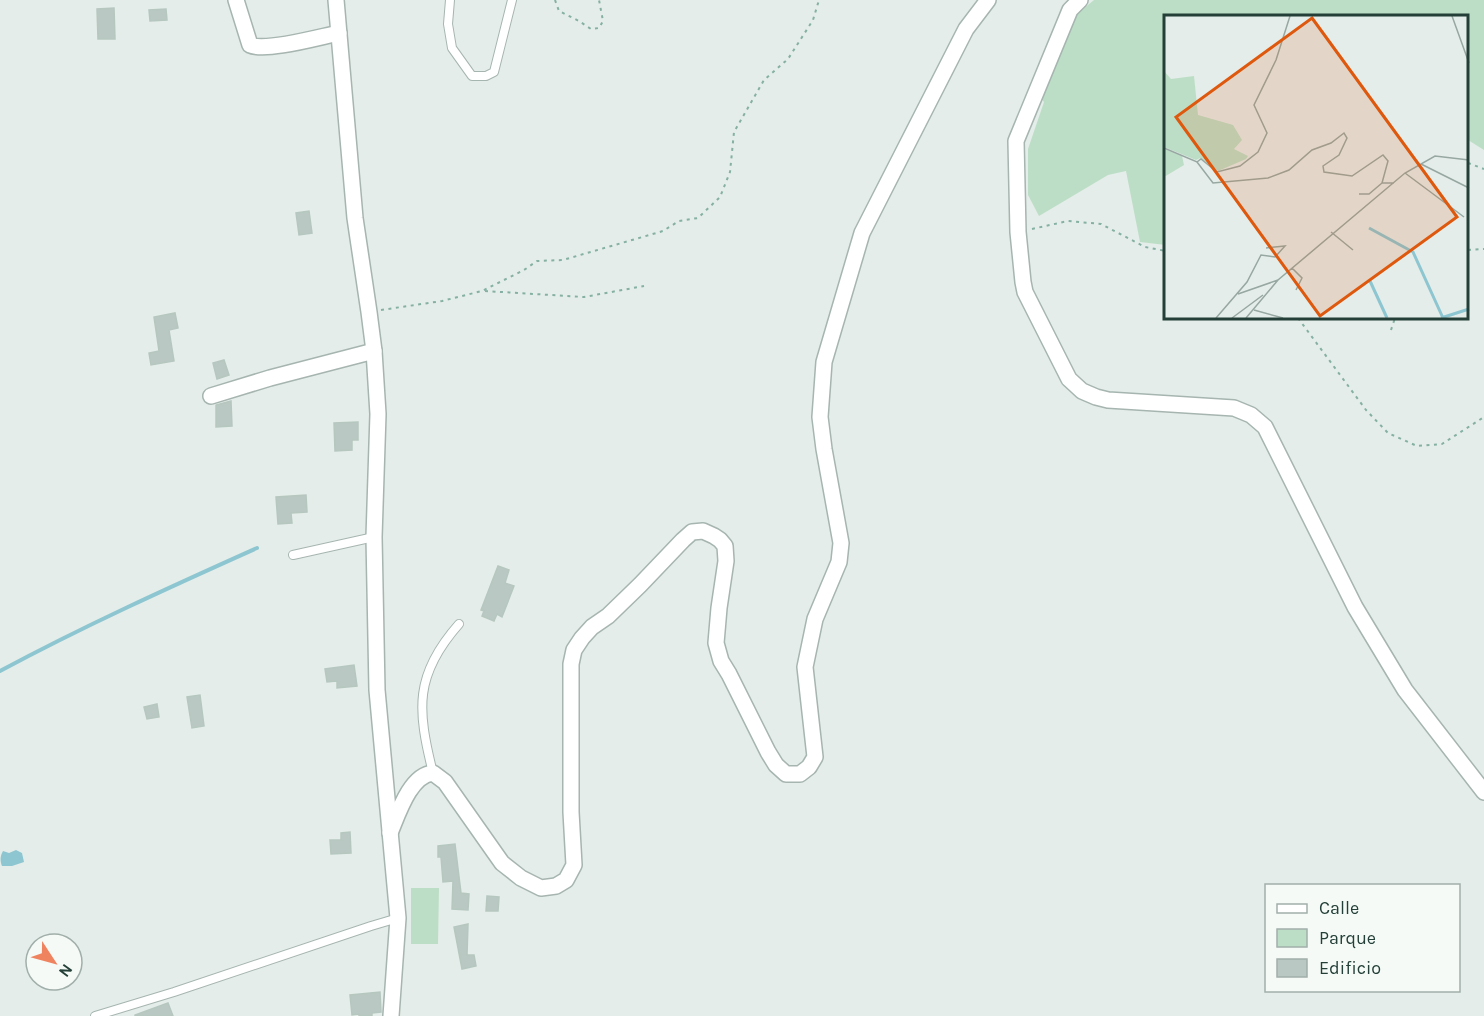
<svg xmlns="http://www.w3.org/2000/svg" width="1484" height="1016" viewBox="0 0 1484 1016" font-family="Karla,sans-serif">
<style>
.green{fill:#bddec6}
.water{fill:#8dc6d1}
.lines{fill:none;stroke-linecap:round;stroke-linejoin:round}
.stream{stroke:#8dc6d1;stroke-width:4}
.building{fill:#b9c8c2;stroke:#b6c7c0;stroke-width:1.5}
.lane-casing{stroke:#a6b5b0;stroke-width:10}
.street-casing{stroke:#a6b5b0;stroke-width:18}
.path{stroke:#85b0a3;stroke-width:2;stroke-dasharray:3 4.5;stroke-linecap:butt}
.lane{stroke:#fff;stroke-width:8}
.street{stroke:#fff;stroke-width:15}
.inset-river{fill:none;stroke:#8dc6d1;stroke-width:3}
.inset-road{fill:none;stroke:#97a7a2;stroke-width:1.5}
.view{fill:#de580e;fill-opacity:0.15;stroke:#de580e;stroke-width:3}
.inset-edge{fill:none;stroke:#233f37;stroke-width:3}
</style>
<rect width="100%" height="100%" fill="#e4ede9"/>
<g class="green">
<path d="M1094,0H1484V150L1468,140V16H1166V245L1140,242L1126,171L1108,175L1039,216L1028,195V149L1044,102L1040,97L1072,18Z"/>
<path d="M411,888H439L438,944H411Z"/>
</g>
<path class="water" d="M16,850L22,853L24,862L12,866H2C0,861 0,856 3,851L9,853Z"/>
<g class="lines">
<path class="stream" d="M0,671C84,626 170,587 257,548"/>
</g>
<g class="building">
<path d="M114,8L115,39H98L97,9Z"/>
<path d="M166,9L167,20L150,21L149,10Z"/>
<path d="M309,211L312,233L299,235L296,213Z"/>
<path d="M175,313L178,328L169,330L174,361L151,365L149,353L159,351L154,317Z"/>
<path d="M224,360L229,375L217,379L213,363Z"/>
<path d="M231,401L232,426L216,427V405Z"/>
<path d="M358,422V440H352V450L335,451L334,423Z"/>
<path d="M306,495L307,512L291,513L292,523L278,524L276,497Z"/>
<path d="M498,566L509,570L505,583L514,586L502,617L497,614L494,621L482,616L484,611L481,610Z"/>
<path d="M354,665L357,686L337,688V681L327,682L325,669Z"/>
<path d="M200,695L204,726L192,728L187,697Z"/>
<path d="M157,704L159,717L147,719L144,707Z"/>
<path d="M350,832L351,853L331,854L330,840H341V833Z"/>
<path d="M455,844L461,893L469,894L468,910L452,909L453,881L443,882L441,857H438V846Z"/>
<path d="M487,896L499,897L498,911H486Z"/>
<path d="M468,924L467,955H474L476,966L462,969L454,927Z"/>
<path d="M380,992L381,1012L372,1013V1016H359V1014L352,1015L350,995Z"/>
<path d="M168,1003L173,1016H135V1015Z"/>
</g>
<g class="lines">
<defs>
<g id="lane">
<path d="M450,0L448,24L452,48L472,76H486L494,72L512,0"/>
<path d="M293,555L374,537"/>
<path d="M433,773C417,709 414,675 459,624"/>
<path d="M95,1016L174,992L371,926L398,918"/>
</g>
<g id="street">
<path d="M236,0L250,45C266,52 319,37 339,33"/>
<path d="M336,0L355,218L369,312L374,351L378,414L374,537L377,690L398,918L391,1016"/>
<path d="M1080,0L1070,10L1016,141L1018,232L1023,282L1025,292L1069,379L1082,391L1096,397L1108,400L1234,408L1251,415L1265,427L1355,607L1405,690L1484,792"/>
<path d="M211,396L270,378L374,351"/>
<path d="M390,833C398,814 410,775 433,773L445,782L502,863L521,878L541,888L556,886L566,880L574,865L571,812V664L574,650L582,638L592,627L608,616L640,585L683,540L692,532L703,531L714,536L720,540L725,546L726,561L719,608L716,643L721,661L729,674L768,752L776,765L786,774H800L809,767L815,757L805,667L815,619L839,562L841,543L824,449L820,417L824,362L862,233L966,29L988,0"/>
</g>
</defs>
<use href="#lane" class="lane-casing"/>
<use href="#street" class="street-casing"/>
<g class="path">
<path d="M555,0L559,11L579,21L591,29L599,28L603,21L599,0"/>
<path d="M1468,163L1484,169"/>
<path d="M1032,229L1068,221L1101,224L1145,247L1166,251"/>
<path d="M1468,250L1484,249"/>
<path d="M485,291L584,297L644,286"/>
<path d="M381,310L442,301L482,291L524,270L537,261L563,260L663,231L679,221L698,218L720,197L730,172L734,132L764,80L788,59L813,20L819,0"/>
<path d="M1298,318L1366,410L1388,433L1417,446L1442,444L1484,417"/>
<path d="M1391,330L1395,318"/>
</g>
<use href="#lane" class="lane"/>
<use href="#street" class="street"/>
</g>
<g transform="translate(1164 15)">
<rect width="304" height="304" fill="#e4ede9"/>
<path d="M0,56L7,64L30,61L34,100L69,110L78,125L70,134L84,141L82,144L54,156L36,143L32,145L0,132ZM0,134L18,141L20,150L0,162Z" fill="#bddec6"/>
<path class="inset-river" d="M205,213L249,237L279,303M206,266L223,303M277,303L305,294"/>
<path class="inset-road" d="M288,1L305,48M0,133L33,147L37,144L53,157L76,151L94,137L103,118L90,90L112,45L126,1M33,147L49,168L104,163L125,155L148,135L167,128L180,118L183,123L175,140L159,151L160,157L188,161L219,140L224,146L218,168H230M257,149L305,173M241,158L300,202M195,179H205L218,168M167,217L189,235M128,253L138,263L132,275M74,279L114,265M90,295L119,303M52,303L83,267L97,240L111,242L121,231L102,233M68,303L99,280M82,303L114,265L241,158L271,141L305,145"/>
<path class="view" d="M148,3L293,202L156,301L12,102Z"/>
<rect width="304" height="304" class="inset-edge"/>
</g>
<rect x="1265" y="884" width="195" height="108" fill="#f5faf7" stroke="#a1afaa" stroke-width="1.5"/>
<rect x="1277" y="904" width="30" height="9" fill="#ffffff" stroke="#a1afaa" stroke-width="1.5"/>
<text x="1319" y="914" font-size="18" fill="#233f37">Calle</text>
<rect x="1277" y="929" width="30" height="18" fill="#bddec6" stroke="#a1afaa" stroke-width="1.5"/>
<text x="1319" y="944" font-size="18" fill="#233f37">Parque</text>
<rect x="1277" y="959" width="30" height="18" fill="#b9c8c2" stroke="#a1afaa" stroke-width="1.5"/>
<text x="1319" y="974" font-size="18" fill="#233f37">Edificio</text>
<g transform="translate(54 962) rotate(126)"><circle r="28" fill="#f5faf7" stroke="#a1afaa" stroke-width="1.5"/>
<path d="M0-4.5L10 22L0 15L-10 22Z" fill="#ef8360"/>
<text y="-9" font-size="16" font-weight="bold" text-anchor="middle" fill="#233f37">N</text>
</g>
</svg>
